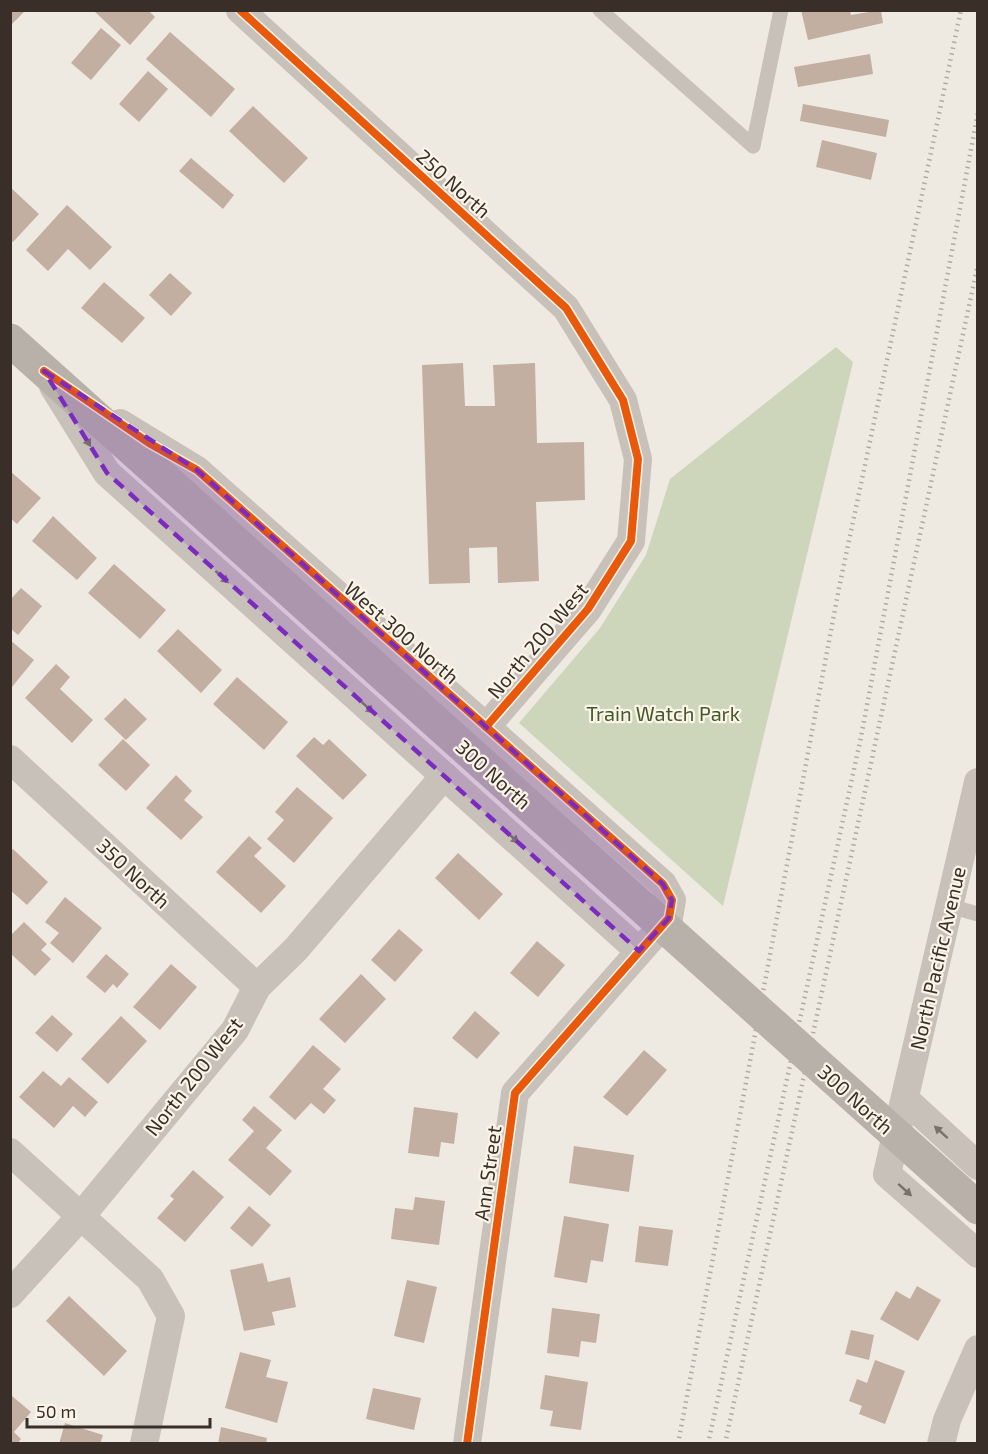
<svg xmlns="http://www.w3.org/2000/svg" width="988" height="1454" viewBox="0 0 988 1454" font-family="'Exo 2',sans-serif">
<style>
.green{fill:#cdd5ba}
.building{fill:#c3afa1}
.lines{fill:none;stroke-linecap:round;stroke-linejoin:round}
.lane{stroke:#c7c1ba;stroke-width:15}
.street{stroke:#c7c1ba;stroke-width:28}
.secondary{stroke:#b8b1aa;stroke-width:33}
.rail{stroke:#afaaa5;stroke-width:4.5;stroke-dasharray:1.5 4.5;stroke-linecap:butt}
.secondary-bridge{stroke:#b8b1aa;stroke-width:33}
.cycleway-casing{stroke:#fbf4e8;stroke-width:11}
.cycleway{stroke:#e8590c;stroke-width:8}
.oneway{fill:#79716a}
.marked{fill:#7b2cbf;fill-opacity:0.2;stroke:#7b2cbf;stroke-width:4.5;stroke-dasharray:12 8;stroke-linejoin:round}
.labels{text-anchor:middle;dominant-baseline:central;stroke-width:4.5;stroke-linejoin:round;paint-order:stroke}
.street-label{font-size:20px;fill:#392f28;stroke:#fbf4e8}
.park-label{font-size:20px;fill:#435929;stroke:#fbf4e8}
</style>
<rect width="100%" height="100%" fill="#eeeae1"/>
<path class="green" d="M836,347L853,362L723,906L519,723L600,628L646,555L670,479Z"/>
<g class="building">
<path d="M10,10L24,12L10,26Z"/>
<path d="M93,10H148L155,17L130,45Z"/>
<path d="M801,10H850L851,15L881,10L883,23L808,40Z"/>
<path d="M101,28L121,45L91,80L71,63Z"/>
<path d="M170,32L235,89L211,117L146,59Z"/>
<path d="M870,54L873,74L798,87L794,67Z"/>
<path d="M148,71L168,89L139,122L119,104Z"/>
<path d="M803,104L889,120L886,137L800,121Z"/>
<path d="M253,106L308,158L284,183L229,131Z"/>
<path d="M822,140L877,153L871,180L816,167Z"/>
<path d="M191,158L234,195L223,209L179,171Z"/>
<path d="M10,187L39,214L13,242L10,240Z"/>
<path d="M67,205L112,247L90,270L68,249L48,271L26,250Z"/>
<path d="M170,273L192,293L171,316L149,295Z"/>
<path d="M104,282L145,318L122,343L81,308Z"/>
<path d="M463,363L465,406H495L493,365L535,363L537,443L584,442L585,500L536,502L539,581L498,583L497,547L469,548L470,583L429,584L422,365Z"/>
<path d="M10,471L41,498L17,524L10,518Z"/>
<path d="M53,516L97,558L77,580L32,541Z"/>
<path d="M114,564L166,610L140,639L88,593Z"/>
<path d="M21,588L42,606L18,635L10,628V600Z"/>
<path d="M178,629L222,670L201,693L157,651Z"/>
<path d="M10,640L34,660L12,687L10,685Z"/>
<path d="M56,664L70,677L60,689L93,720L72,743L25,698Z"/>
<path d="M237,677L288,722L264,750L213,704Z"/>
<path d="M125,698L147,719L126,740L104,719Z"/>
<path d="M314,737L323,745L329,739L367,775L343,800L296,756Z"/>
<path d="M123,739L150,765L126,791L98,765Z"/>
<path d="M176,775L192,791L184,800L203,817L181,840L146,808Z"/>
<path d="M297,787L333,818L294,863L267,839L284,820L275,812Z"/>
<path d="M249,836L262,848L254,856L286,886L261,913L216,872Z"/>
<path d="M13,849L48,882L27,905L10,890V852Z"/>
<path d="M458,853L503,894L479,920L435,878Z"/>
<path d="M65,897L102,928L73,963L50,943L59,933L45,922Z"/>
<path d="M24,922L47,944L41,950L51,959L35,976L10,953V936Z"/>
<path d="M399,929L423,950L395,982L371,960Z"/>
<path d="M537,941L565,965L538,997L510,973Z"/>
<path d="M106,954L129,974L117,988L113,984L105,993L86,977Z"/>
<path d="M171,964L197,987L160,1030L133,1007Z"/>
<path d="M361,974L386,999L345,1043L319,1019Z"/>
<path d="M475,1011L500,1033L477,1059L452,1038Z"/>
<path d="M52,1015L73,1034L57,1052L35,1033Z"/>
<path d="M121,1016L147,1041L108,1084L81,1059Z"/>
<path d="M313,1045L341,1069L323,1089L336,1100L324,1114L311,1103L295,1120L269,1097Z"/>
<path d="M644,1050L667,1070L627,1116L603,1097Z"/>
<path d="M43,1071L61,1086L69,1077L98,1102L85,1117L73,1106L54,1128L19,1097Z"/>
<path d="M254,1106L282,1130L266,1148L292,1171L270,1196L228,1160L254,1131L242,1120Z"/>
<path d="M414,1107L458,1113L454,1144L441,1142L439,1157L408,1153Z"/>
<path d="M574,1146L634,1155L629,1192L569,1183Z"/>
<path d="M193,1170L224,1197L185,1242L157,1218L174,1199L170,1196Z"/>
<path d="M415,1197L445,1201L439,1245L391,1239L395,1208L413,1210Z"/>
<path d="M249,1206L271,1225L252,1247L230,1228Z"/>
<path d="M564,1216L609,1224L603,1262L591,1260L587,1283L554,1277Z"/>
<path d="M639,1226L673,1230L668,1266L635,1262Z"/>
<path d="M263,1263L268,1282L290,1277L296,1307L272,1312L275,1325L244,1331L230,1270Z"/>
<path d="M407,1280L437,1287L424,1343L394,1336Z"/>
<path d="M917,1286L941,1300L918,1341L880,1319L896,1291L910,1299Z"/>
<path d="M69,1296L127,1351L104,1376L46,1321Z"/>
<path d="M552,1308L600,1314L596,1343L581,1341L579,1357L547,1353Z"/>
<path d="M851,1330L874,1335L869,1360L845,1354Z"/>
<path d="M240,1352L271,1360L266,1377L288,1382L277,1423L225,1408Z"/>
<path d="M875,1360L905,1371L885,1424L859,1414L862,1406L849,1401L857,1379L867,1383Z"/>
<path d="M545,1375L588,1382L581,1430L550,1426L553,1411L540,1409Z"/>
<path d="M373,1388L421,1398L414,1430L366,1419Z"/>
<path d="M12,1396L31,1412L14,1432L21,1439L17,1444H10Z"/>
<path d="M65,1423L103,1435L100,1444H59Z"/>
<path d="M221,1427L267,1438L266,1444H218Z"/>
</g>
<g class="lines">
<g class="lane">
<path d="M600,10L753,146"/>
<path d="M753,146L781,10"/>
<path d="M949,906L978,914"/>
</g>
<g class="street">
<path d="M240,10L566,308L623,400L638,459L631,541L588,609L486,727"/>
<path d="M53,386L107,473L639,951"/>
<path d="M120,423L197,470L663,884L672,900L669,918L515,1093L467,1444"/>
<path d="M10,759L257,987"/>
<path d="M978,782L887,1174L978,1254"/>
<path d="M905,1099L978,1166"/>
<path d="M10,1152L150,1279L171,1316L144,1444"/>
<path d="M10,1294L81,1216L235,1030L257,987L296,949L444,776"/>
<path d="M941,1444L947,1420L978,1349"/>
</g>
<path class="secondary" d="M10,340L320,618"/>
<g class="rail">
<path d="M678,1444L839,588L961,10"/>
<path d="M708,1444L861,737L978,112"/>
<path d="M725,1444L978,264"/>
</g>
<path class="secondary-bridge" d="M320,618L978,1208"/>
<defs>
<g id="cycleway">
<path d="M240,10L566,308L623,400L638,459L631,541L588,609L486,727"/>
<path d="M44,371L149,443L197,470L663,884L672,900L669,918L515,1093L467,1444"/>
</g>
</defs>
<use href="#cycleway" class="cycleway-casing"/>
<use href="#cycleway" class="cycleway"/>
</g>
<defs><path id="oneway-solid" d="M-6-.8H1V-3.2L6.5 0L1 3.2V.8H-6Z" transform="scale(1.5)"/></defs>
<g class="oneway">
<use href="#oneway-solid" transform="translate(86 439) rotate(59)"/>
<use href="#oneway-solid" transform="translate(222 577) rotate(42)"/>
<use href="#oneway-solid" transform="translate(367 707) rotate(42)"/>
<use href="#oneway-solid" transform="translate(512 837) rotate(42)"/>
<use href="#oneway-solid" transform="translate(941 1132) rotate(-138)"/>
<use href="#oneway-solid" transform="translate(905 1190) rotate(42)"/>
</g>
<path class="marked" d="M44,371L197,470L663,884L672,900L669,918L639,951L107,473Z"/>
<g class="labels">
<g class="street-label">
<text transform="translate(454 183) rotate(42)">250 North</text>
<text transform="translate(402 632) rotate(41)">West 300 North</text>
<text transform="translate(537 640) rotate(-50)">North 200 West</text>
<text transform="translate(494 774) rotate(42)">300 North</text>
<text transform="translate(134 873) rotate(43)">350 North</text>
<text transform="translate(937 958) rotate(-77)">North Pacific Avenue</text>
<text transform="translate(193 1076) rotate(-52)">North 200 West</text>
<text transform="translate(856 1099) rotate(42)">300 North</text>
<text transform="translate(487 1173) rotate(-82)">Ann Street</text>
</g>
<g class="park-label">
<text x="663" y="713">Train Watch Park</text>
</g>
</g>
<rect width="988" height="1454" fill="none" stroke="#392f28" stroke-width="24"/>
<path d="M27 1418v9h183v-9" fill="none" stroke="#392f28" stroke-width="3"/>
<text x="36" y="1418" font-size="18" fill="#392f28" stroke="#fbf4e8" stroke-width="4.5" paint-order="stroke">50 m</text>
</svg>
